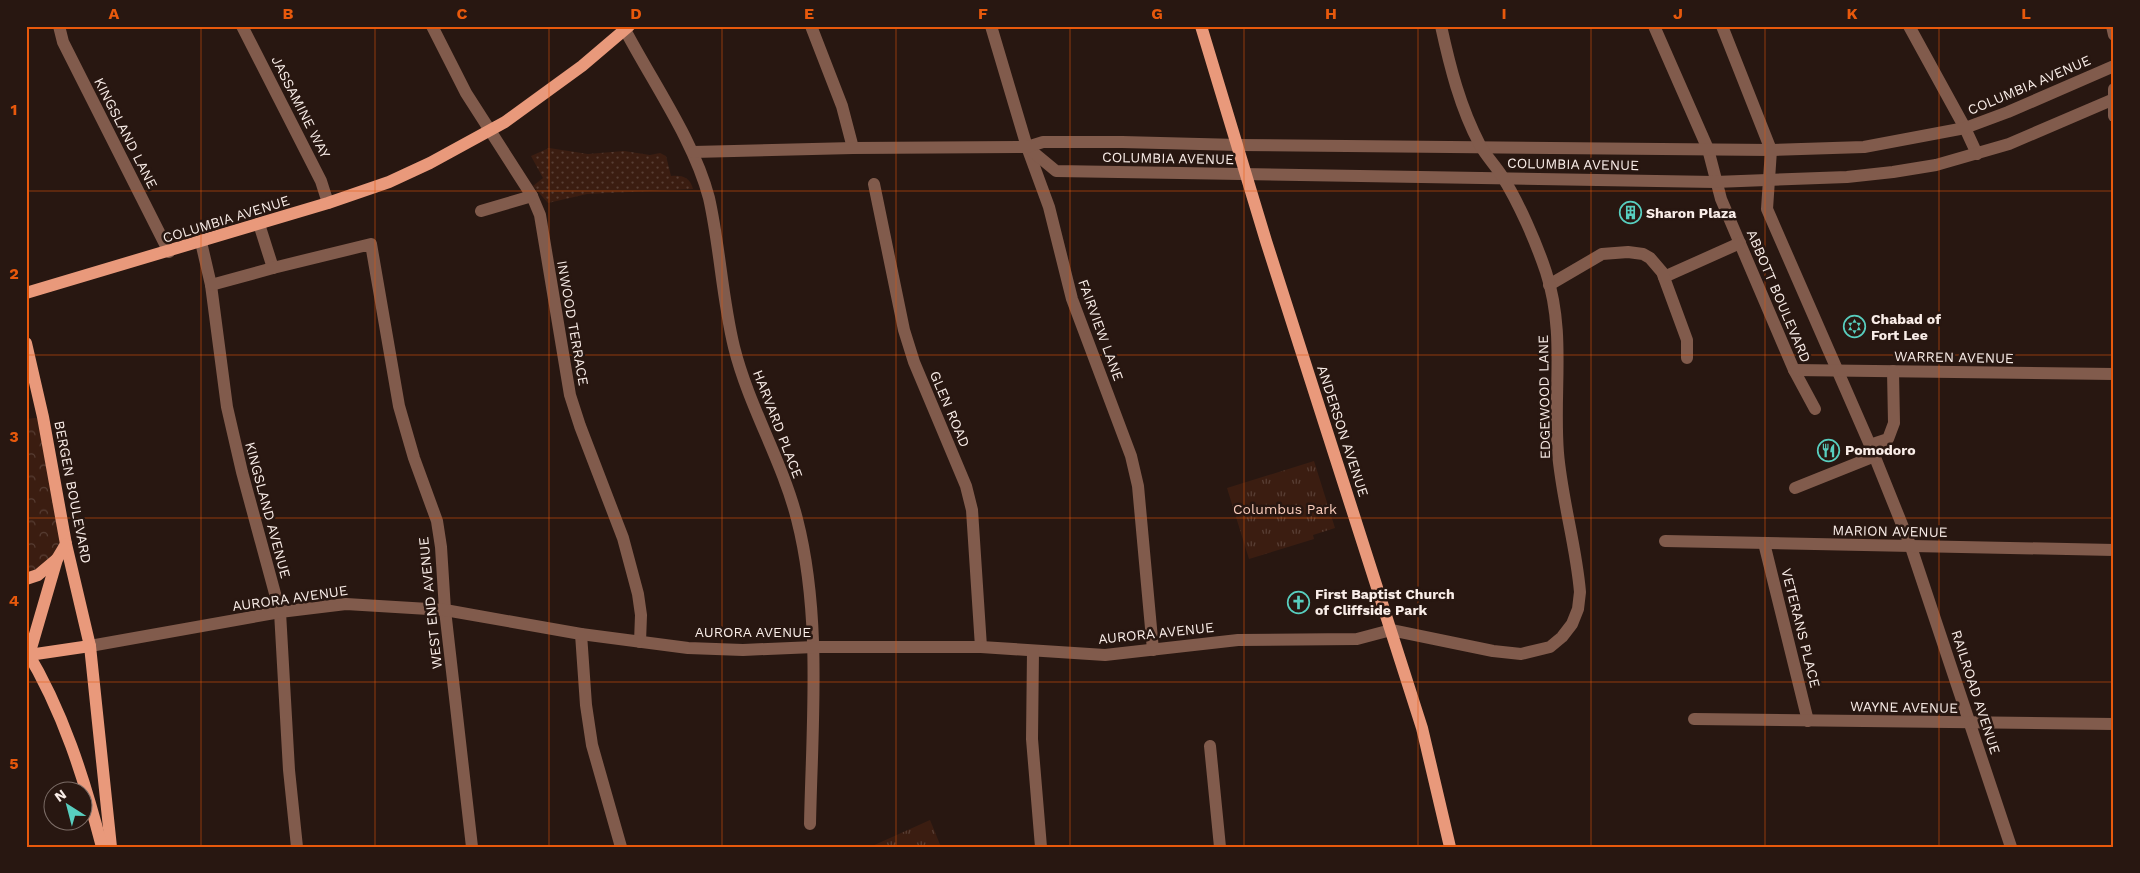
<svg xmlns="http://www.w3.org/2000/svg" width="2140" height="873" viewBox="0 0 2140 873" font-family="'Work Sans',sans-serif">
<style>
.grass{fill:url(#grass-dots)}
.forest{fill:url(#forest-crowns)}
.park{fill:url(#park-tufts)}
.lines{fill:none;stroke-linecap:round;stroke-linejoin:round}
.minor{stroke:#815b4c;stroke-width:12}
.major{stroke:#e9997b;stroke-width:12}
.grid{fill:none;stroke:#e8590c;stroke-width:1;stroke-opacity:0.55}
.labels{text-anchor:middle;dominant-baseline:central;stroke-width:5;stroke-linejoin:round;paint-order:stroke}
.street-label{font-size:14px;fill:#f9ede8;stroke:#281711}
.poi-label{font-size:14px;font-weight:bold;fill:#f9ede8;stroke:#281711;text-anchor:start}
.park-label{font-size:14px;fill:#facdbc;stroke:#281711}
.neatline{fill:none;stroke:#e8590c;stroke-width:2}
.grid-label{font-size:16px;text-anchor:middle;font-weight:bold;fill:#e8590c}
</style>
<defs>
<pattern id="grass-dots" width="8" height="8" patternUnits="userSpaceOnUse" patternTransform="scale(1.25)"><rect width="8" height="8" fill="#3b1d11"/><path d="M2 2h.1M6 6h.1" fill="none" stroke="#583e34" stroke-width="1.8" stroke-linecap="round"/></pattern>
<pattern id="forest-crowns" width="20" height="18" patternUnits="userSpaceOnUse" patternTransform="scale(1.25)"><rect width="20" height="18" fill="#3b1d11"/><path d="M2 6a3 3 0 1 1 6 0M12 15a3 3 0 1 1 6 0" fill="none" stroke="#583e34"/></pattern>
<pattern id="park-tufts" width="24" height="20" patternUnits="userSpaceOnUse" patternTransform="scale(1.25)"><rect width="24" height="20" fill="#3b1d11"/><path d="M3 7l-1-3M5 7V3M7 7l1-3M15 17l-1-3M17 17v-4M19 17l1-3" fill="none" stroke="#583e34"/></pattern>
</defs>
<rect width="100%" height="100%" fill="#281711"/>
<path class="grass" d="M549,148L588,154L624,151L650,155L660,153L666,156L671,176C682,175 690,177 693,189L587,194L548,203L533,186L543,178L531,156Z"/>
<path class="forest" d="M43,417L66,544L26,579V419Z"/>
<g class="park">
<path d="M1314,461L1335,528L1313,535L1314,539L1249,559L1227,488Z"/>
<path d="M930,820L941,847H870Z"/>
</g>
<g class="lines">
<g class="minor">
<path d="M59,26L63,42L169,252"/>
<path d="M242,26L321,181L328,203"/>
<path d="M432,26L466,93L532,196L540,215L570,395L580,426L623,538L638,594L641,615L640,642"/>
<path d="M623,26C651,80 694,140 709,198C720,247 722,298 734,347C749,407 782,460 797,519C822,616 812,725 810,824"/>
<path d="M811,26L842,106L853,148"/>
<path d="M991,26L1027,147L1049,207L1072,299L1131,456L1138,486L1153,650"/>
<path d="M1654,26L1708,149L1721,199L1794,370L1815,409"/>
<path d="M1722,26L1771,150L1767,209L1870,445L1911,547L2011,847"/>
<path d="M1909,26L1965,128L1977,154"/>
<path d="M2112,26L2114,35"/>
<path d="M2114,89V116"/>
<path d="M1027,147L1056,171L1715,182L1847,177L1893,172L1936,165L2009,144L2114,99"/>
<path d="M693,152L853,148L1027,147L1043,142H1122L1238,145L1771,150L1864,147L1965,128L2008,112L2114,66"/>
<path d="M874,184L904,330L914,362L966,486L972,510L981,647"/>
<path d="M481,211L532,196"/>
<path d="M259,224L273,268"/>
<path d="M201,242L211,285L227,407L242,472L280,612L289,770L297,847"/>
<path d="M1664,277L1740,243"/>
<path d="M211,285L273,268L371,244L399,406L414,458L437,521L441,547L445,610L472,847"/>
<path d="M1549,285L1602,254L1628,252L1643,254L1650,258L1662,272L1687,340V358"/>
<path d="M1794,370L2114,374"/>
<path d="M1870,445L1888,439L1894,423L1893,371"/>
<path d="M1795,488L1875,456"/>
<path d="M1665,541L2114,550"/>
<path d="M1764,543L1808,721"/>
<path d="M581,634L586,705L592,745L621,847"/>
<path d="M90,646L280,612L346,604L445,610L581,634L688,648L743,650L814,647H981L1105,655L1238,640L1357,639L1391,630L1493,651L1521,654L1550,647L1562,637L1572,624L1578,609L1580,592C1576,545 1562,500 1558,453C1553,391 1566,333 1546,272C1536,242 1519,203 1502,176C1495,165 1486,156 1480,145C1460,107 1450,67 1441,26"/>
<path d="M1033,651L1032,739L1041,847"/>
<path d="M1694,719L2114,724"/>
<path d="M1210,746L1220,847"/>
</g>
<g class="major">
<path d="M1201,26L1266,241L1422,728L1450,847"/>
<path d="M26,293L328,203L389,182L430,163L505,122L582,66L629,26"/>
<path d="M26,343L43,417L66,544L90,646L111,847"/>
<path d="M26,579L38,575L57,559"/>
<path d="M26,650C63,711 84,778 102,847"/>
<path d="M29,655L57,559L66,544"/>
<path d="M29,655L90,646"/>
</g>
</g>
<path class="grid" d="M201,26V847M375,26V847M549,26V847M722,26V847M896,26V847M1070,26V847M1244,26V847M1418,26V847M1591,26V847M1765,26V847M1939,26V847M26,191H2114M26,355H2114M26,518H2114M26,682H2114"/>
<defs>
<symbol id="building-ring" viewBox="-11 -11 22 22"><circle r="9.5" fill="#281711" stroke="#58cebf" stroke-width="1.5"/><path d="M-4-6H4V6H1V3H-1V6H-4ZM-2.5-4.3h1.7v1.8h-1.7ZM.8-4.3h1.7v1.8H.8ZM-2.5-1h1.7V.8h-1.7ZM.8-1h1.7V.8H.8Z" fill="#58cebf"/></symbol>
<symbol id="synagogue-ring" viewBox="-11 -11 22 22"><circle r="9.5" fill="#281711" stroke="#58cebf" stroke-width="1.5"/><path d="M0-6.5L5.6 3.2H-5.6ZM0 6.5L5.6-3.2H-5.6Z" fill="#58cebf"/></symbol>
<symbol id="restaurant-ring" viewBox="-11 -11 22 22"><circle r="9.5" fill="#281711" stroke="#58cebf" stroke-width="1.5"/><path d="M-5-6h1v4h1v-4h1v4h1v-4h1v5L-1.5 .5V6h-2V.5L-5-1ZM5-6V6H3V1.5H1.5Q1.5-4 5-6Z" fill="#58cebf"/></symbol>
<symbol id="church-ring" viewBox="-11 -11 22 22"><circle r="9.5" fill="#281711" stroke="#58cebf" stroke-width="1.5"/><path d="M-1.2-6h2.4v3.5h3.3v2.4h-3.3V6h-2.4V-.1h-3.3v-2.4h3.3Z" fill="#58cebf"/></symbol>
</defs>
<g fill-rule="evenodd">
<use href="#building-ring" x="1618" y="200" width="25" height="25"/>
<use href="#synagogue-ring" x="1842" y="314" width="25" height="25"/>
<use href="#restaurant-ring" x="1816" y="438" width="25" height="25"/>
<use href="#church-ring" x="1286" y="590" width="25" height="25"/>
</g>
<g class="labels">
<g class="street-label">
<text transform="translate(2029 85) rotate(-23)">COLUMBIA AVENUE</text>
<text transform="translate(301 107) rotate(63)">JASSAMINE WAY</text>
<text transform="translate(126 133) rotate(63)">KINGSLAND LANE</text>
<text transform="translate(1168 158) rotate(1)">COLUMBIA AVENUE</text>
<text transform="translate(1573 164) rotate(1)">COLUMBIA AVENUE</text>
<text transform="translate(226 219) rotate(-17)">COLUMBIA AVENUE</text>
<text transform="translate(1779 296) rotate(67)">ABBOTT BOULEVARD</text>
<text transform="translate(573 323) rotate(80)">INWOOD TERRACE</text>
<text transform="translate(1101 330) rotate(70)">FAIRVIEW LANE</text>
<text transform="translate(1954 357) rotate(1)">WARREN AVENUE</text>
<text transform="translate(1544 397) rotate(-91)">EDGEWOOD LANE</text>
<text transform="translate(950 409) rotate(67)">GLEN ROAD</text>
<text transform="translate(778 424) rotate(69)">HARVARD PLACE</text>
<text transform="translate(1343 431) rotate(72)">ANDERSON AVENUE</text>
<text transform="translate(73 492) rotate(79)">BERGEN BOULEVARD</text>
<text transform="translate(268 510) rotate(75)">KINGSLAND AVENUE</text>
<text transform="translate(1890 531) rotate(1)">MARION AVENUE</text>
<text transform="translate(290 598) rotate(-8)">AURORA AVENUE</text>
<text transform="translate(430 603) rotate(-96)">WEST END AVENUE</text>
<text transform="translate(1801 628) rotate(76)">VETERANS PLACE</text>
<text x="753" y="632">AURORA AVENUE</text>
<text transform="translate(1156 633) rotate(-6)">AURORA AVENUE</text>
<text transform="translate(1976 692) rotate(72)">RAILROAD AVENUE</text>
<text transform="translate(1904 707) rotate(1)">WAYNE AVENUE</text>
</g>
<g class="poi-label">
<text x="1646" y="213">Sharon Plaza</text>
<text x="1871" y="319">Chabad of<tspan x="1871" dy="16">Fort Lee</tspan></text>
<text x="1845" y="450">Pomodoro</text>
<text x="1315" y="594">First Baptist Church<tspan x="1315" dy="16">of Cliffside Park</tspan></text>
</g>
<g class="park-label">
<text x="1285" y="509">Columbus Park</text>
</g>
</g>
<rect width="2140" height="873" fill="none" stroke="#281711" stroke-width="55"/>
<g transform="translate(68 806) rotate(324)"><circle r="24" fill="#281711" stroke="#7c6d67"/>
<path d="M0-4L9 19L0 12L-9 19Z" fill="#58cebf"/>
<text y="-8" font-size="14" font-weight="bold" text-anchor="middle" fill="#f9ede8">N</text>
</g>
<rect x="28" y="28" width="2084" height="818" class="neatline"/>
<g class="grid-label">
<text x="114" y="19">A</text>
<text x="288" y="19">B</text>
<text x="462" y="19">C</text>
<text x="636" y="19">D</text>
<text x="809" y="19">E</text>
<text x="983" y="19">F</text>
<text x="1157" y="19">G</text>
<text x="1331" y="19">H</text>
<text x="1504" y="19">I</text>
<text x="1678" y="19">J</text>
<text x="1852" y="19">K</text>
<text x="2026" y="19">L</text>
<text x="14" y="115">1</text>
<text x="14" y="279">2</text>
<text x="14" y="442">3</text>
<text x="14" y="606">4</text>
<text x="14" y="769">5</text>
</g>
</svg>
